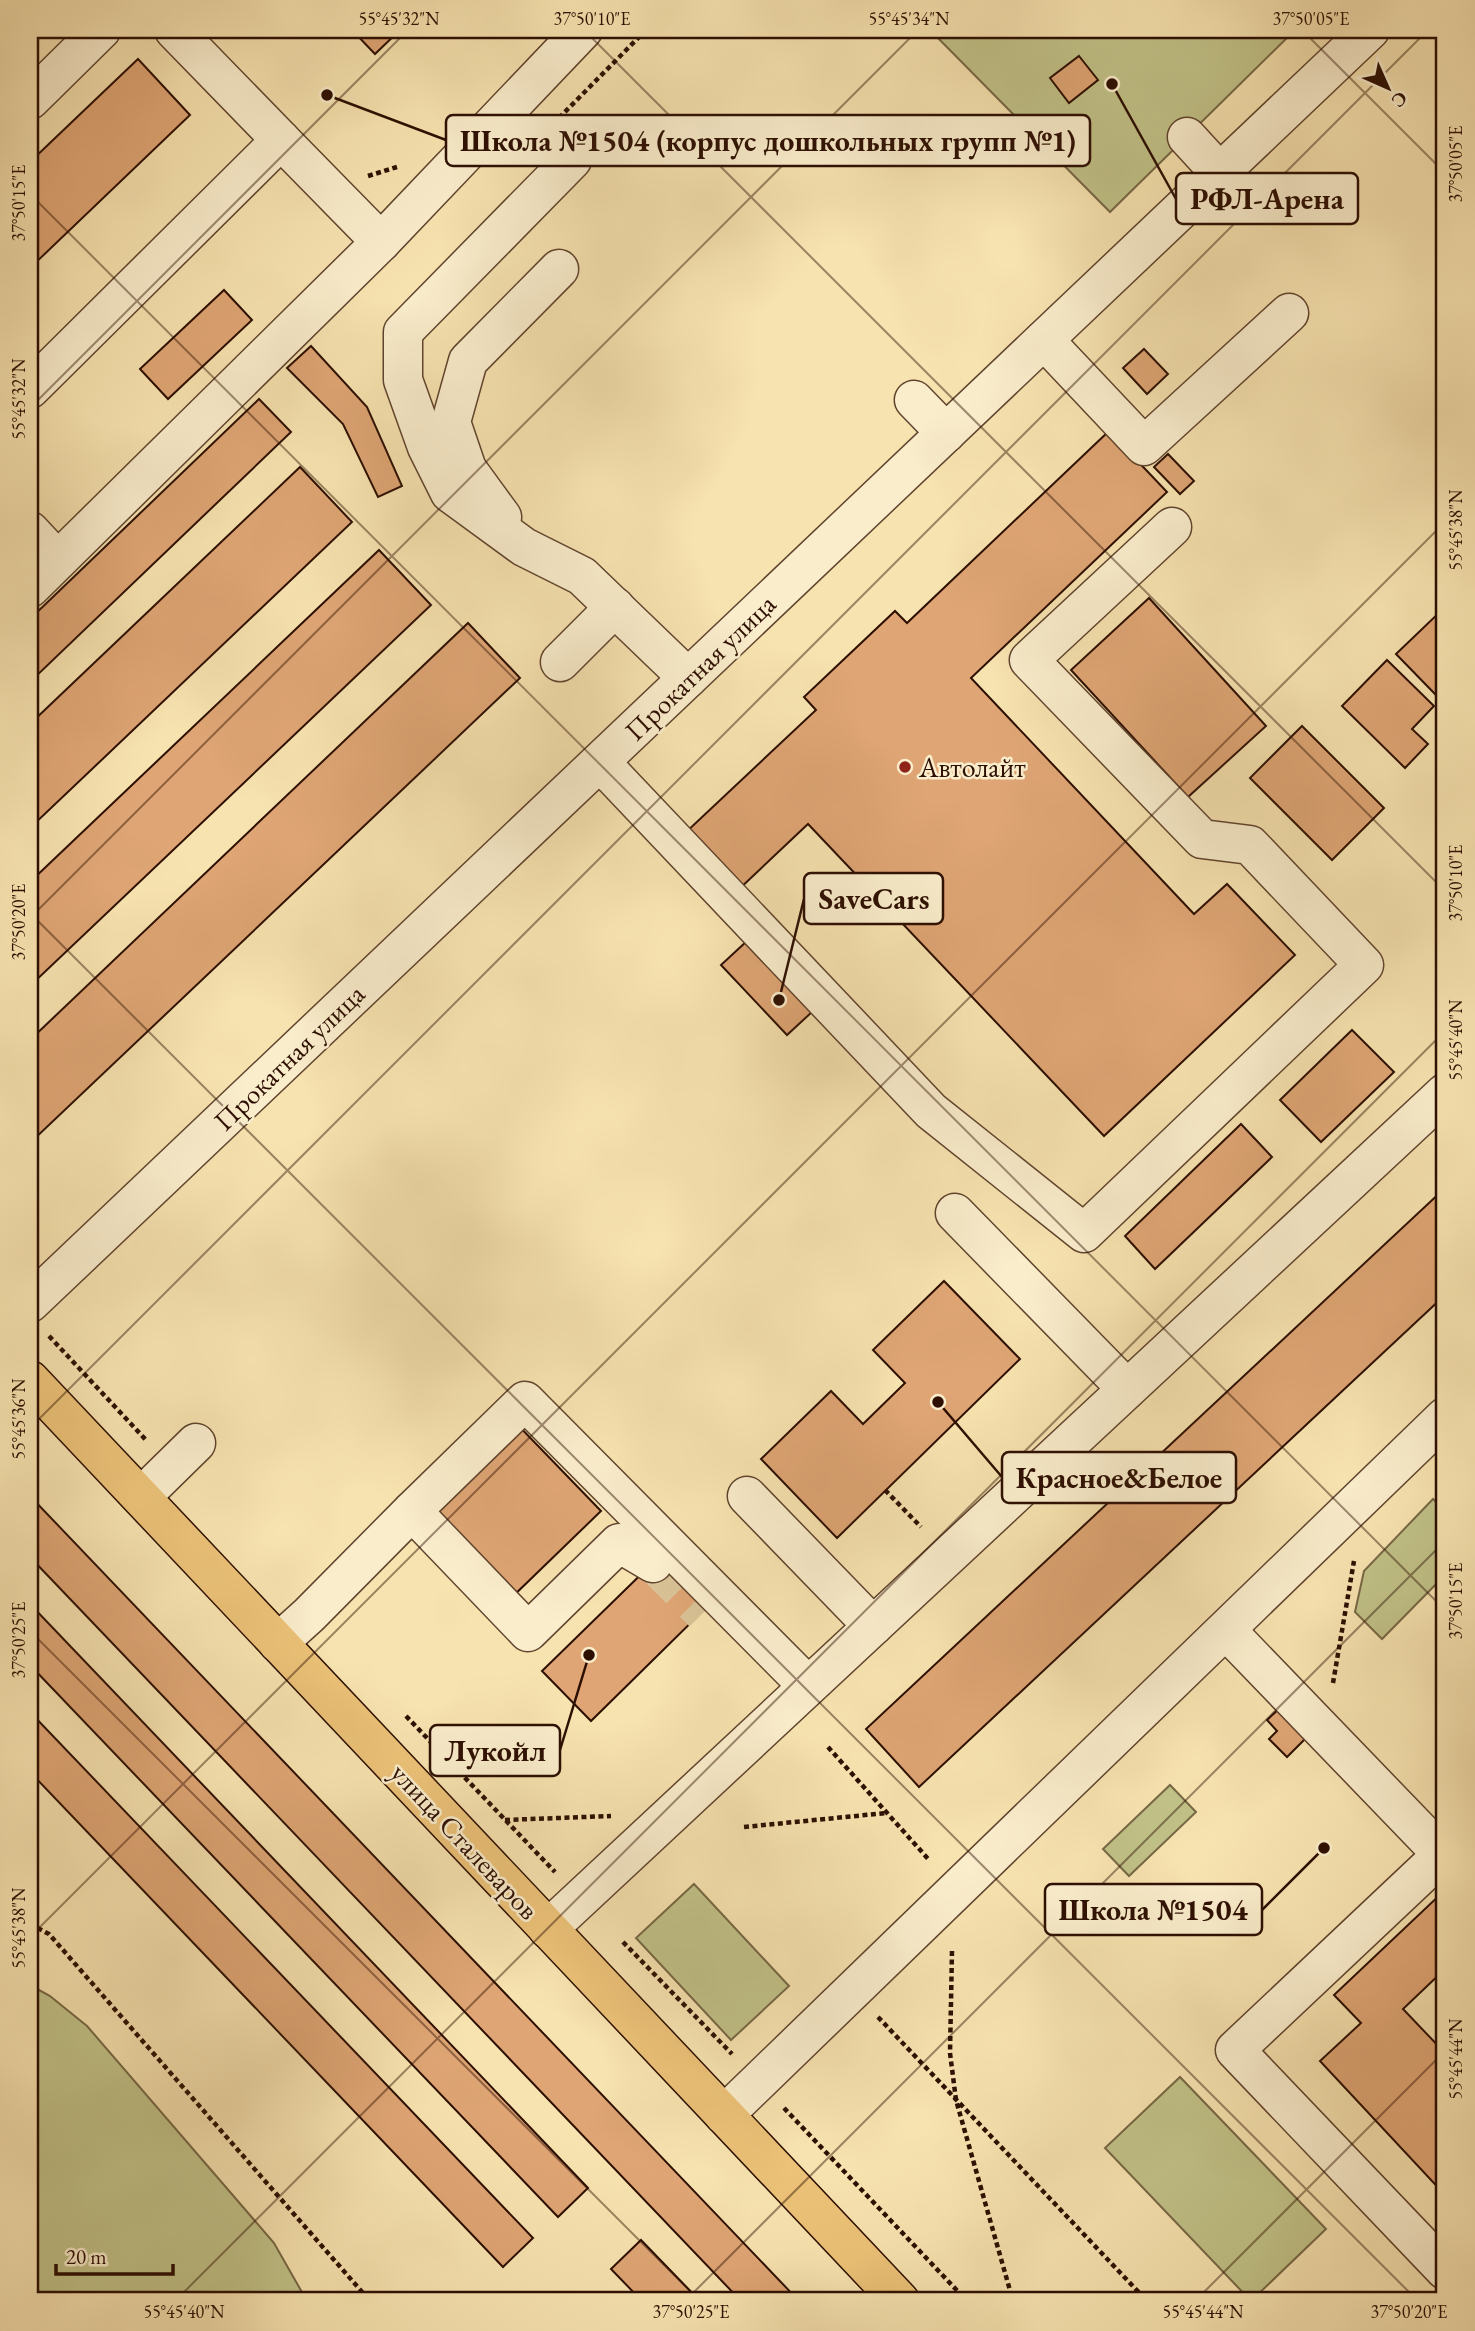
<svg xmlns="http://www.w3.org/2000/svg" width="1475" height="2331" viewBox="0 0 1475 2331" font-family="'EB Garamond',serif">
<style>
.green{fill:#c1c288;stroke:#776845;stroke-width:2}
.building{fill:#dfa574;stroke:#2d0f02;stroke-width:2}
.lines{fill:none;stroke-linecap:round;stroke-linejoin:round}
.minor-tunnel{stroke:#d9c396;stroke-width:38;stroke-dasharray:38 19;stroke-linecap:butt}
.minor-casing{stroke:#60442e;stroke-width:41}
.major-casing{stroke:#2d0f02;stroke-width:41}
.path{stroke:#2d0f02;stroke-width:4.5;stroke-dasharray:5 3.5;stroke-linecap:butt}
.minor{stroke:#faedcc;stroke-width:38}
.major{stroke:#ecc278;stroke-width:38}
.ticks{fill:none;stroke:#2d0f02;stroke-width:2;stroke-opacity:0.45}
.poi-dot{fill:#8f2418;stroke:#faedcc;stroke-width:2.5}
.labels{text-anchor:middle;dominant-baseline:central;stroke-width:5;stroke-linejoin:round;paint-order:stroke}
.street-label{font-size:28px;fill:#2d0f02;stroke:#faedcc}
.poi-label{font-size:28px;fill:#2d0f02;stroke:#faedcc;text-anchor:start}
.leader{fill:none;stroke:#2d0f02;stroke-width:2.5}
.callout-dot{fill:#2d0f02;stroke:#faedcc;stroke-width:2.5}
.callout{fill:#faedcc;stroke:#2d0f02;stroke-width:2.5}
.callout-label{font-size:30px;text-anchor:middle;font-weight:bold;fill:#2d0f02}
.neatline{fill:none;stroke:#2d0f02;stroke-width:2.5}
.ticks-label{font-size:18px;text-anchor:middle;fill:#2d0f02}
</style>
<rect width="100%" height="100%" fill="#f7e3b0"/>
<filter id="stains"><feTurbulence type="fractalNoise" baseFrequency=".00286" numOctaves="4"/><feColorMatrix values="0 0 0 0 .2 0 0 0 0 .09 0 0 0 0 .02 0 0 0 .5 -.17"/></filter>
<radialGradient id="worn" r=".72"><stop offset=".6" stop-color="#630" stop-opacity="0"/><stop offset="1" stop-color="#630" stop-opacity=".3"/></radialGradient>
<g class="green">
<path d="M930,30H1295L1110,212Z"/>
<path d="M1433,1499L1445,1511V1575L1382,1639L1355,1612L1364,1571Z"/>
<path d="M1170,1785L1196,1812L1129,1876L1103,1849Z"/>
<path d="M694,1884L789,1986L731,2040L636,1938Z"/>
<path d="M30,1985L50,1996L87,2026L274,2243L307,2301H30Z"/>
<path d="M1180,2077L1326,2229L1251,2301L1105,2148Z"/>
</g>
<g class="building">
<path d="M352,30H400L375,54Z"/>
<path d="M1079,56L1098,80L1069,103L1050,78Z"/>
<path d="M138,59L190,115L30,268V162Z"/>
<path d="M224,290L252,320L168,399L140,369Z"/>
<path d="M311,346L367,407L402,486L378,497L343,424L287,368Z"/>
<path d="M1144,349L1168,374L1147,394L1123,368Z"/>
<path d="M259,399L291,432L30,682V619Z"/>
<path d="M1109,431L1167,492L971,678L1194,914L1227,884L1295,955L1104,1136L808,824L737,891L684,834L816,710L804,697L895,611L907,623Z"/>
<path d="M1168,454L1194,481L1180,494L1154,467Z"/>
<path d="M300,467L352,522L30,828V724Z"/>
<path d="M379,550L431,605L30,986V882Z"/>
<path d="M1149,598L1266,726L1188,797L1071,670Z"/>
<path d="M1445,607V687L1436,695L1396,654Z"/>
<path d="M468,623L520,678L30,1143V1040Z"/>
<path d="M1387,660L1434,706L1412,729L1428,744L1405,768L1342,706Z"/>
<path d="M1302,726L1384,808L1332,860L1250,778Z"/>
<path d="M747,941L813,1011L787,1035L721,965Z"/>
<path d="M1352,1030L1394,1072L1321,1142L1280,1100Z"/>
<path d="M1241,1124L1272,1157L1155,1269L1125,1236Z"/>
<path d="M1445,1188V1295L919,1787L866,1729Z"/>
<path d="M944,1281L1020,1359L837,1538L761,1459L831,1391L863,1424L905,1383L873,1350Z"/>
<path d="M513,1420L601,1511L508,1601L420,1510Z"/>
<path d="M30,1496L799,2301H741L30,1557Z"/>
<path d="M666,1550L712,1602L591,1721L542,1671Z"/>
<path d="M30,1604L588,2188L558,2217L30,1665Z"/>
<path d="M1281,1707L1309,1735L1287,1757L1269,1739L1277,1731L1267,1720Z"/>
<path d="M30,1712L533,2238L503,2267L30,1772Z"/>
<path d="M1445,1890V1969L1403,2009L1445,2053V2195L1320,2061L1361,2023L1334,1995Z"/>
<path d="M641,2240L700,2301H642L611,2269Z"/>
</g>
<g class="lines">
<path class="minor-tunnel" d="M653,1563L703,1613"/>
<defs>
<g id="minor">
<path d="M174,30L281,140"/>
<path d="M30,100L101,30"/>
<path d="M1187,137L1220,173"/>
<path d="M572,160L403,332V380L427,447L450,493L524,547L582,576L688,678"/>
<path d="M1044,340L1144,446L1289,313"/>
<path d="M30,389L281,140L381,242"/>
<path d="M914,400L946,433"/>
<path d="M502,517L467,469L451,422L468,361L559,269"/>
<path d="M30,531L57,560"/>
<path d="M30,588L381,242L583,30"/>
<path d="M560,662L615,607"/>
<path d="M600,762L931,1111L1084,1233L1364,965L1250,845L1202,839L1029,660L1172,527"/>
<path d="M955,1213L1127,1389"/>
<path d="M30,1303L1370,30"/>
<path d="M747,1496L873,1626"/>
<path d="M141,1497L196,1443"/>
<path d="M412,1511L525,1401L808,1686"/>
<path d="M1226,1630L1443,1855"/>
<path d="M278,1643L309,1615L412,1511L528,1632L619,1543L653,1563"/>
<path d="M1445,1852L1235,2050L1445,2270"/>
<path d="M548,1929L1445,1093"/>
<path d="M724,2115L1445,1417"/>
</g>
<path id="major" d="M30,1380L900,2301"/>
</defs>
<use href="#minor" class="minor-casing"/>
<use href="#major" class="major-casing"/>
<g class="path">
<path d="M553,124L646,30"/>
<path d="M368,176L397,167"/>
<path d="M49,1336L146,1440"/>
<path d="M885,1490L921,1527"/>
<path d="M1333,1683L1354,1561"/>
<path d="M406,1716L555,1872"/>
<path d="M828,1747L930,1861"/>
<path d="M505,1820L611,1816"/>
<path d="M744,1827L886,1813"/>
<path d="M30,1924L49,1934L370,2301"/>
<path d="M623,1942L732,2054"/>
<path d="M952,1951L950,2053L956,2100L1013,2301"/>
<path d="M878,2017L1147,2301"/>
<path d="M784,2108L967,2301"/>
</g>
<use href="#minor" class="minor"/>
<use href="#major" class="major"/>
</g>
<path class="ticks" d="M584,30L1445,891M1302,30L1445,173M30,194L1445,1610M30,408L408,30M30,913L1418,2301M30,918L918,30M30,1428L1428,30M30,1631L700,2301M30,1937L1445,522M175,2301L1445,1031M685,2301L1445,1541M1195,2301L1445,2051"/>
<circle class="poi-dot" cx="905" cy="767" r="7"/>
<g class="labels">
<g class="street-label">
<text transform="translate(700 667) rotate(-44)">Прокатная улица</text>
<text transform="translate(289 1057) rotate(-44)">Прокатная улица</text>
<text transform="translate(465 1841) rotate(47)">улица Сталеваров</text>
</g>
<g class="poi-label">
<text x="919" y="767">Автолайт</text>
</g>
</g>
<path class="leader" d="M327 95L446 140M1112 84L1176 199M779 1000L804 899M938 1402L1002 1477M589 1655L560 1750M1324 1848L1262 1910"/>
<g class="callout-dot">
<circle cx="327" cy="95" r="7"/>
<circle cx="1112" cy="84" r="7"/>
<circle cx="779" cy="1000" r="7"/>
<circle cx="938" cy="1402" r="7"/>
<circle cx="589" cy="1655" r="7"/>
<circle cx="1324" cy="1848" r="7"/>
</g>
<g class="callout">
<rect x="446" y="115" width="644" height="51" rx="7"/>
<rect x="1176" y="173" width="182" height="51" rx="7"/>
<rect x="804" y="873" width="139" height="51" rx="7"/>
<rect x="1002" y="1452" width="234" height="51" rx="7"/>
<rect x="430" y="1725" width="130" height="51" rx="7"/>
<rect x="1045" y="1884" width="217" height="51" rx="7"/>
</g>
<g class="callout-label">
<text x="768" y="151">Школа №1504 (корпус дошкольных групп №1)</text>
<text x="1267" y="209">РФЛ-Арена</text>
<text x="874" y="909">SaveCars</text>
<text x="1119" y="1488">Красное&amp;Белое</text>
<text x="495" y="1761">Лукойл</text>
<text x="1153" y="1920">Школа №1504</text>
</g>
<rect width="1475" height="2331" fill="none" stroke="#f7e3b0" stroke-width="77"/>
<g transform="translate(1388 88) rotate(135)" stroke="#faedcc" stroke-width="5" paint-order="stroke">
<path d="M0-5L12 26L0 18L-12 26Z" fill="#2d0f02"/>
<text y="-10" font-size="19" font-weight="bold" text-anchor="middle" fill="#2d0f02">С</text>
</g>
<path d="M56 2264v10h117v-10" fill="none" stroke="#2d0f02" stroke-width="3.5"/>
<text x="66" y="2264" font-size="21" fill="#2d0f02" stroke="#faedcc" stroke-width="5" paint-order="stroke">20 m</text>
<rect x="38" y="38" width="1398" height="2254" class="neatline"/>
<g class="ticks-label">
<text x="399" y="25">55°45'32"N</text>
<text x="592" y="25">37°50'10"E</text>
<text x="909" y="25">55°45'34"N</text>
<text x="1311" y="25">37°50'05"E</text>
<text transform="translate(1456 164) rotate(-90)" y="6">37°50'05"E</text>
<text transform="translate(19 203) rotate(-90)" y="6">37°50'15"E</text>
<text transform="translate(19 399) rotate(-90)" y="6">55°45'32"N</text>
<text transform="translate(1456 530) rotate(-90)" y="6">55°45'38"N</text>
<text transform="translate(1456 883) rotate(-90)" y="6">37°50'10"E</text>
<text transform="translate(19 922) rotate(-90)" y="6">37°50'20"E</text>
<text transform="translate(1456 1040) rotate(-90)" y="6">55°45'40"N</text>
<text transform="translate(19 1419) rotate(-90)" y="6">55°45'36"N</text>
<text transform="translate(1456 1601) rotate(-90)" y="6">37°50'15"E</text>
<text transform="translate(19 1640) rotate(-90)" y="6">37°50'25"E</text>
<text transform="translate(19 1928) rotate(-90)" y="6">55°45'38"N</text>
<text transform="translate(1456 2059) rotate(-90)" y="6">55°45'44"N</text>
<text x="184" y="2318">55°45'40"N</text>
<text x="691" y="2318">37°50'25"E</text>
<text x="1203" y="2318">55°45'44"N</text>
<text x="1409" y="2318">37°50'20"E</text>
</g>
<rect width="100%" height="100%" filter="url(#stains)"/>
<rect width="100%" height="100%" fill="url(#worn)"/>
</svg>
